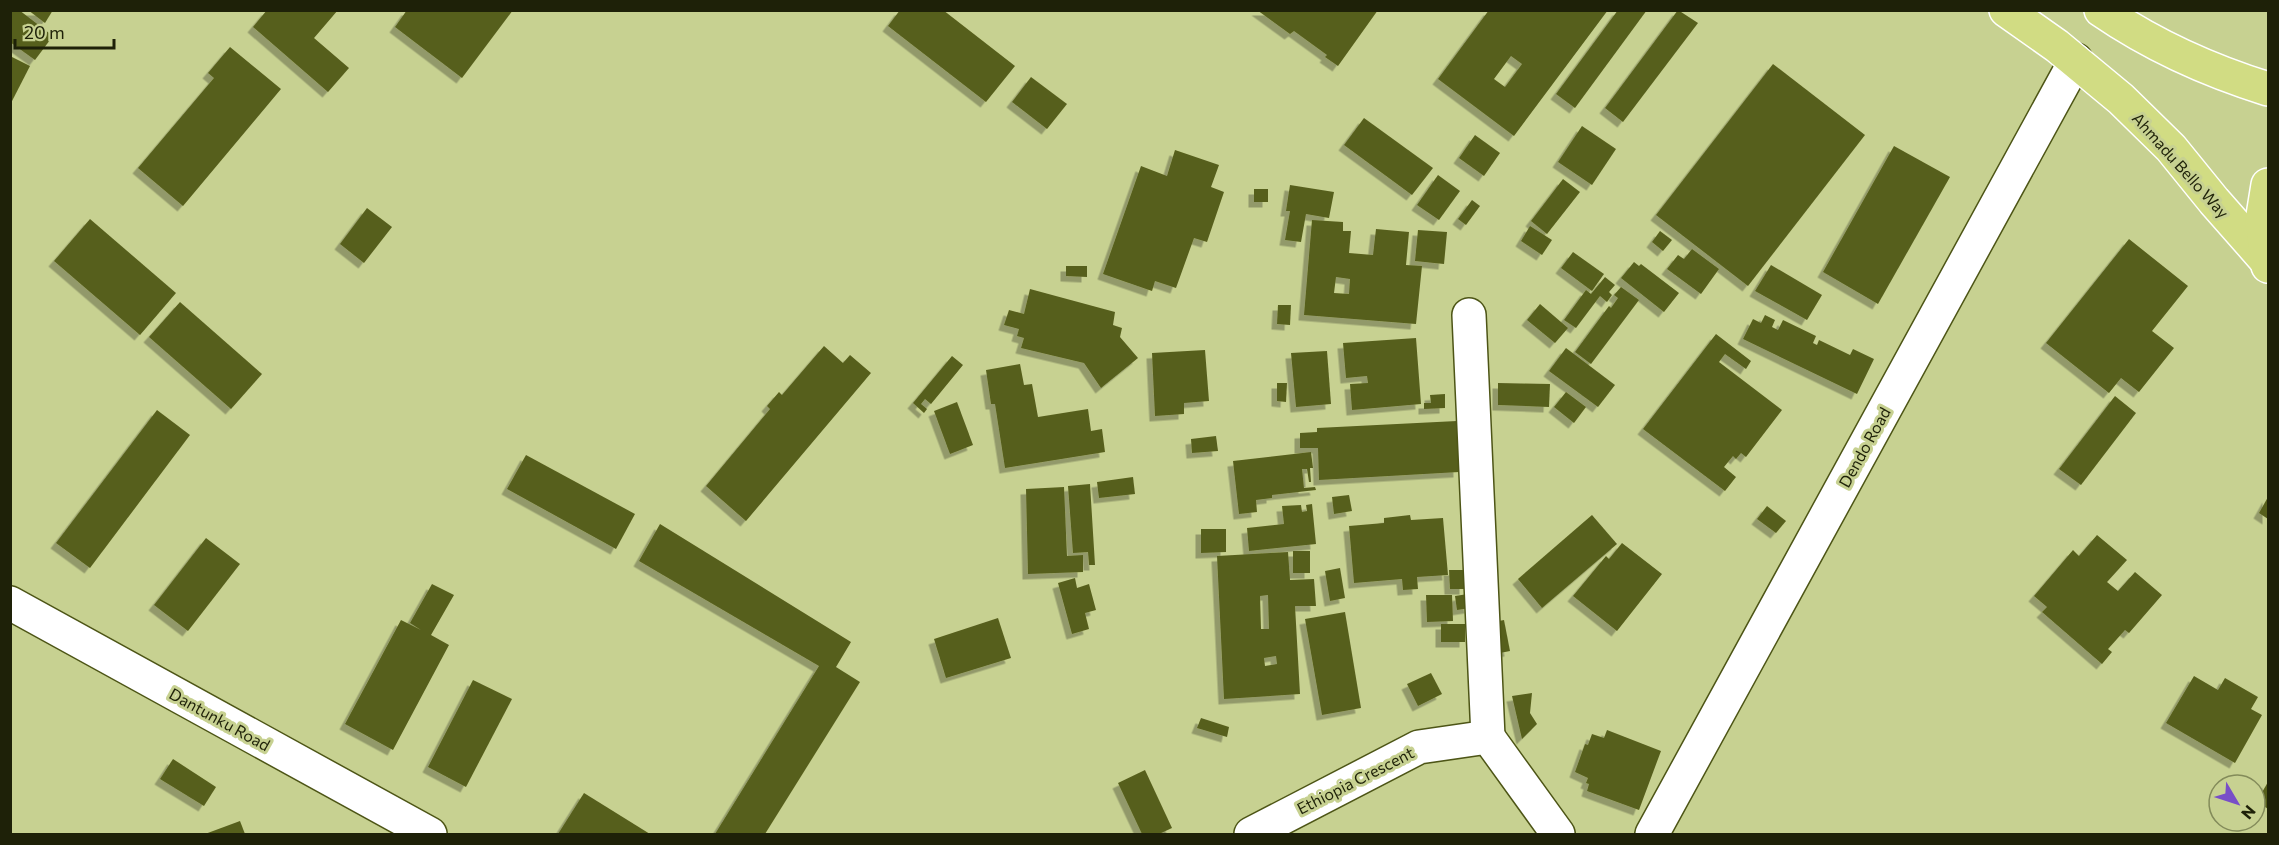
<svg xmlns="http://www.w3.org/2000/svg" width="2279" height="845" viewBox="0 0 2279 845" font-family="Commissioner,sans-serif">
<style>
.building{fill:#575f1d;fill-rule:evenodd;filter:url(#shadow)}
.lines{fill:none;stroke-linecap:round;stroke-linejoin:round}
.street-casing{stroke:#4d5516;stroke-width:36}
.primary-casing{stroke:#fff;stroke-width:36}
.street{stroke:#fff;stroke-width:33}
.primary{stroke:#d1dc83;stroke-width:33}
.labels{text-anchor:middle;dominant-baseline:central;stroke-width:6;stroke-linejoin:round;paint-order:stroke}
.street-label{font-size:16px;fill:#1e2108;stroke:#c7d191}
</style>
<defs>
<filter id="shadow"><feDropShadow dx="-5.5" dy="5.5" stdDeviation="0" flood-color="#0004"/></filter>
</defs>
<rect width="100%" height="100%" fill="#c7d191"/>
<g class="building">
<path d="M10,10H19L53,36L35,60L10,42Z"/>
<path d="M28,10H53L45,23Z"/>
<path d="M267,10H338L314,38L349,68L328,92L253,27Z"/>
<path d="M407,10H513L462,78L395,27Z"/>
<path d="M900,10H943L1015,66L986,102L888,26Z"/>
<path d="M1257,10H1378L1338,66L1325,57L1327,55L1294,31L1290,34Z"/>
<path d="M1489,10H1608L1514,136L1438,79ZM1511,56L1522,64L1505,87L1494,79Z"/>
<path d="M1618,10H1647L1575,108L1556,94Z"/>
<path d="M1678,10L1698,23L1623,122L1605,108Z"/>
<path d="M230,47L281,89L183,206L138,168L214,78L208,73Z"/>
<path d="M10,56L30,66L10,105Z"/>
<path d="M1773,64L1865,135L1748,286L1656,215Z"/>
<path d="M1031,77L1067,104L1047,129L1012,102Z"/>
<path d="M1364,118L1433,168L1412,195L1344,145Z"/>
<path d="M1582,126L1616,149L1592,185L1558,162Z"/>
<path d="M1475,135L1500,153L1484,176L1459,158Z"/>
<path d="M1894,146L1950,177L1878,304L1823,272Z"/>
<path d="M1175,150L1219,165L1211,187L1224,192L1207,242L1194,238L1176,288L1155,281L1152,291L1103,274L1141,166L1167,176Z"/>
<path d="M1438,175L1460,191L1439,220L1417,205Z"/>
<path d="M1563,179L1580,192L1547,234L1531,221Z"/>
<path d="M1290,185L1334,192L1329,218L1306,214L1301,242L1285,240L1290,211H1286Z"/>
<rect x="1254" y="189" width="14" height="13"/>
<path d="M1472,200L1480,206L1466,225L1458,219Z"/>
<path d="M367,208L392,227L364,263L340,244Z"/>
<path d="M90,219L176,293L140,335L54,261Z"/>
<path d="M1312,220L1343,222V231H1351L1349,253L1373,255L1376,229L1409,232L1406,265L1422,266L1416,324L1304,315ZM1336,277L1350,279L1349,294L1334,293Z"/>
<path d="M1530,226L1552,240L1542,255L1521,241Z"/>
<path d="M1418,230L1447,232L1444,264L1415,261Z"/>
<path d="M1660,231L1672,240L1663,251L1652,242Z"/>
<path d="M2129,239L2188,286L2152,331L2174,348L2139,392L2121,378L2109,393L2046,343Z"/>
<path d="M1692,249L1719,269L1701,294L1667,269L1678,255L1684,259Z"/>
<path d="M1573,252L1604,274L1592,291L1561,268Z"/>
<path d="M1634,262L1639,266L1641,264L1679,293L1664,312L1621,278Z"/>
<path d="M1771,265L1822,295L1807,320L1755,291Z"/>
<path d="M1066,266H1087V277L1066,276Z"/>
<path d="M1605,277L1615,285L1609,292L1612,295L1607,302L1600,296L1576,328L1564,320L1586,290L1591,294Z"/>
<path d="M1621,287L1639,300L1591,364L1575,352L1609,306L1611,308L1618,298L1614,295Z"/>
<path d="M1030,289L1115,312L1113,325L1122,328L1120,337L1138,358L1101,388L1084,363L1021,348L1024,338L1017,336L1019,329L1004,325L1009,310L1024,314Z"/>
<path d="M180,302L262,374L231,409L149,337Z"/>
<path d="M1540,304L1568,328L1555,343L1527,320Z"/>
<path d="M1278,305H1291L1290,325L1277,324Z"/>
<path d="M1765,315L1775,320L1772,327L1778,330L1783,320L1816,336L1813,343L1817,345L1819,340L1850,355L1853,349L1874,359L1857,394L1743,339L1753,319L1761,323Z"/>
<path d="M1716,334L1751,361L1746,369L1725,354L1719,362L1782,410L1746,457L1741,453L1736,459L1733,456L1724,467L1736,477L1725,491L1643,429Z"/>
<path d="M1416,338L1421,404L1352,410L1350,384L1368,383L1367,376L1346,378L1343,343Z"/>
<path d="M824,346L843,363L850,355L871,373L746,521L706,486L770,409L767,406L779,392L782,395Z"/>
<path d="M1566,348L1615,385L1598,407L1549,371Z"/>
<path d="M1205,350L1209,401L1184,403V414L1155,416L1152,353Z"/>
<path d="M1327,351L1331,404L1296,407L1291,353Z"/>
<path d="M952,356L963,365L931,404L925,399L921,404L927,409L924,413L913,403Z"/>
<path d="M1020,364L1024,385L1032,384L1038,417L1088,409L1091,431L1102,429L1105,452L1005,468L995,404H991L986,370Z"/>
<path d="M1277,383H1287L1286,402L1277,401Z"/>
<path d="M1498,383L1550,384L1549,407L1498,405Z"/>
<path d="M1566,392L1586,407L1574,423L1554,407Z"/>
<path d="M1445,394V408L1424,409V403H1431L1430,395Z"/>
<path d="M2115,396L2136,413L2081,485L2059,469Z"/>
<path d="M957,402L973,445L950,454L934,411Z"/>
<path d="M157,410L190,435L90,568L56,543Z"/>
<path d="M1457,421L1459,472L1319,480L1318,448H1300V433L1317,432V428Z"/>
<path d="M1216,436L1218,451L1192,453L1191,439Z"/>
<path d="M1311,452L1313,468H1310L1311,482H1309L1307,469H1302L1304,488L1315,487L1316,490L1272,495V498L1256,500L1257,512L1239,514L1233,461Z"/>
<path d="M526,455L635,514L616,549L507,489Z"/>
<path d="M1133,477L1135,494L1099,498L1097,482Z"/>
<path d="M1090,484L1095,565H1089L1088,552L1073,553L1068,486Z"/>
<path d="M1064,487L1067,556L1083,555V572L1028,574L1026,489Z"/>
<path d="M1349,495L1352,511L1334,514L1332,497Z"/>
<path d="M2268,497V519L2259,513Z"/>
<path d="M1312,504L1316,544L1249,551L1247,528L1284,524L1282,506L1301,505L1302,512L1307,511L1306,505Z"/>
<path d="M1767,506L1786,521L1776,533L1757,519Z"/>
<path d="M1410,515L1411,520L1443,518L1448,575L1417,577L1418,589L1403,590L1402,579L1354,583L1349,526L1384,523V518Z"/>
<path d="M1592,515L1617,544L1542,608L1518,579Z"/>
<path d="M660,524L851,642L836,667L860,682L765,834H715L819,666L639,561Z"/>
<path d="M1201,529H1226V552L1201,553Z"/>
<path d="M2097,535L2127,560L2107,582L2118,591L2135,572L2162,595L2129,633L2125,630L2108,649L2112,652L2102,664L2042,612L2047,607L2034,596L2073,550L2079,556Z"/>
<path d="M206,538L240,564L188,631L154,605Z"/>
<path d="M1622,543L1662,574L1617,631L1573,596L1606,556L1609,559Z"/>
<rect x="1293" y="551" width="17" height="22"/>
<path d="M1288,552L1290,580L1314,579L1316,606H1295L1300,694L1224,699L1217,556ZM1268,595L1269,629H1261L1260,596ZM1276,656L1277,664L1265,666L1264,658Z"/>
<path d="M1340,568L1345,598L1330,601L1325,571Z"/>
<path d="M1449,570H1465V589H1450Z"/>
<path d="M1075,578L1077,588L1089,584L1096,610L1085,613L1089,629L1072,634L1058,583Z"/>
<path d="M432,584L454,595L431,635L449,645L393,750L345,724L401,620L421,630L410,623Z"/>
<path d="M1468,594L1470,608L1457,610L1455,596Z"/>
<path d="M1426,595H1452L1453,621L1427,622Z"/>
<path d="M1345,612L1361,708L1322,715L1305,619Z"/>
<path d="M998,618L1011,658L946,678L934,639Z"/>
<path d="M1504,620L1510,651L1500,653L1494,622Z"/>
<rect x="1441" y="624" width="24" height="18"/>
<path d="M1431,673L1442,694L1418,706L1407,684Z"/>
<path d="M2194,676L2218,690L2225,678L2258,697L2251,709L2262,715L2235,763L2166,723Z"/>
<path d="M473,680L512,699L466,787L428,767Z"/>
<path d="M1532,693L1530,713L1537,724L1522,739L1512,696Z"/>
<path d="M1201,718L1229,727L1227,737L1197,728Z"/>
<path d="M1607,730L1661,751L1639,810L1587,791L1589,784L1586,783L1588,778L1575,772L1585,744L1588,745L1592,734L1604,738Z"/>
<path d="M173,759L216,787L204,806L160,779Z"/>
<path d="M1145,770L1172,828L1159,834H1142L1118,783Z"/>
<path d="M2268,782V809L2257,801Z"/>
<path d="M584,793L650,834H558Z"/>
<path d="M240,821L245,834H205Z"/>
</g>
<g class="lines">
<defs>
<g id="street">
<path d="M1469,315L1488,737"/>
<path d="M10,603L430,834"/>
<path d="M1251,834L1419,747L1488,737L1558,834"/>
<path d="M1652,834L2076,60"/>
</g>
<g id="primary">
<path d="M2006,10L2057,46L2121,99L2171,148L2214,201L2265,259"/>
<path d="M2101,10C2152,45 2210,71 2268,89"/>
<path d="M2268,266L2262,222L2268,185"/>
</g>
</defs>
<use href="#street" class="street-casing"/>
<use href="#primary" class="primary-casing"/>
<use href="#street" class="street"/>
<use href="#primary" class="primary"/>
</g>
<g class="labels">
<g class="street-label">
<text transform="translate(2181 165) rotate(48)">Ahmadu Bello Way</text>
<text transform="translate(1864 447) rotate(-61)">Dendo Road</text>
<text transform="translate(220 719) rotate(29)">Dantunku Road</text>
<text transform="translate(1355 780) rotate(-27)">Ethiopia Crescent</text>
</g>
</g>
<rect width="2279" height="845" fill="none" stroke="#1e2108" stroke-width="24"/>
<g transform="translate(2237 803) rotate(129)"><circle r="28" fill="#c7d191" stroke="#838b5a" stroke-width="1.5"/>
<path d="M0-4.5L10 22L0 15L-10 22Z" fill="#784ec7"/>
<text y="-9" font-size="16" font-weight="bold" text-anchor="middle" fill="#1e2108">N</text>
</g>
<path d="M15 39v9h99v-9" fill="none" stroke="#1e2108" stroke-width="3"/>
<text x="24" y="39" font-size="18" fill="#1e2108" stroke="#c7d191" stroke-width="4.5" paint-order="stroke">20 m</text>
</svg>
